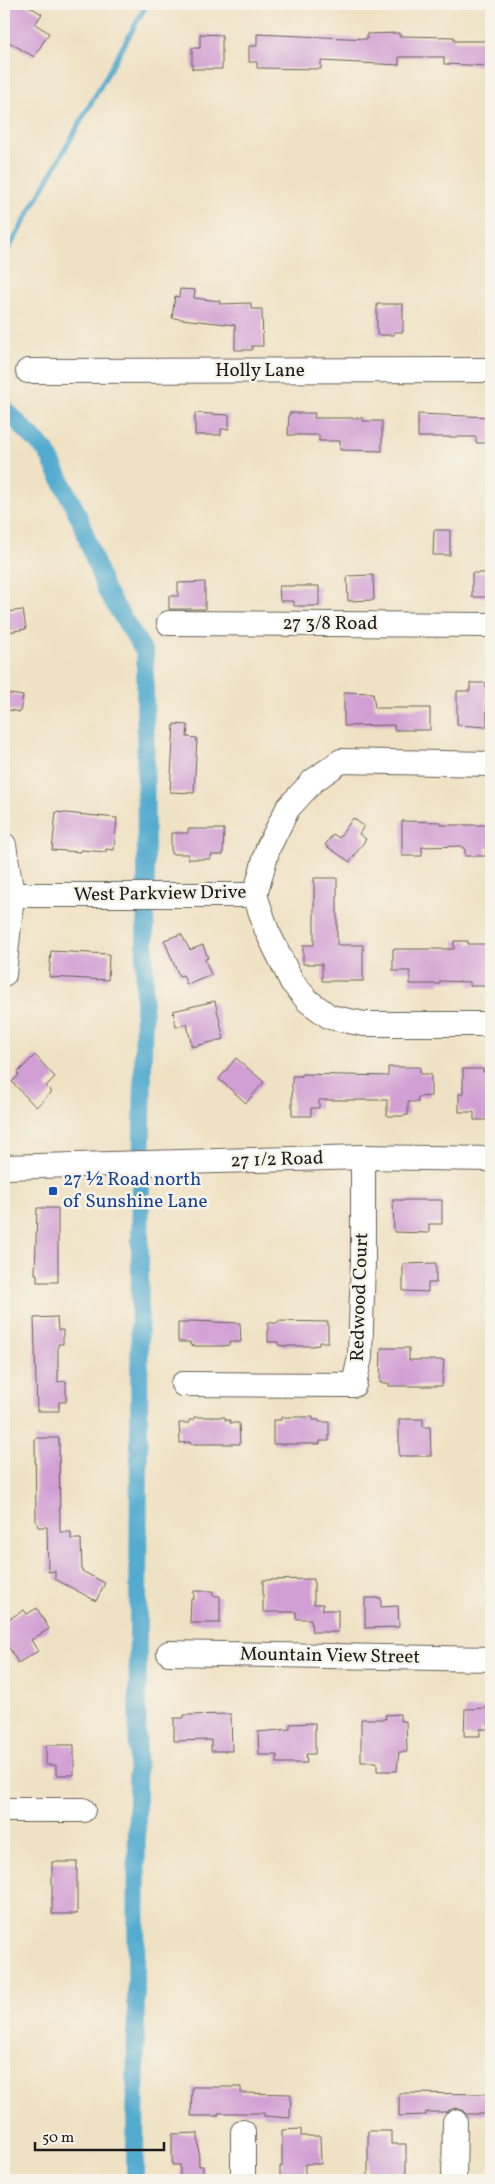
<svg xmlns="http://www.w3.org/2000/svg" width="495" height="2184" viewBox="0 0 495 2184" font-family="Vollkorn,serif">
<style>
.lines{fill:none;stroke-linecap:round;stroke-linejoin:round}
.stream{stroke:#52abcf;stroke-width:5}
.canal{stroke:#52abcf;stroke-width:18}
.building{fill:#d19fd4}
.minor-casing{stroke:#666156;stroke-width:26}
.minor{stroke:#fff;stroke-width:24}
.transit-dot{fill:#1a4fb4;stroke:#f7f3e8;stroke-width:2}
.labels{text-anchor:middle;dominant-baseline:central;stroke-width:5;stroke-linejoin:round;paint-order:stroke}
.street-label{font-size:19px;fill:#1c1c1c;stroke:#f7f3e8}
.transit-label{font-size:19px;fill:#164399;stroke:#f7f3e8;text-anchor:start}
</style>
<rect width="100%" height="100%" fill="#f7f3e8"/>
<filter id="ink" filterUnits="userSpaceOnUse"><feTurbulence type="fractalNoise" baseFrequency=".02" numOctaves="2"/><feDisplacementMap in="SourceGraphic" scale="10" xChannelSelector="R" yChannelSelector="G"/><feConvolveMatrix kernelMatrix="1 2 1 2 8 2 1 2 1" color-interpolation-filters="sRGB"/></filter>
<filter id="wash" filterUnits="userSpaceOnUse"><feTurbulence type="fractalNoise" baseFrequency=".0096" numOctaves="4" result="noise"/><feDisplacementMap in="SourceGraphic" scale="20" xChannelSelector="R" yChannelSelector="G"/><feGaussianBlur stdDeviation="1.12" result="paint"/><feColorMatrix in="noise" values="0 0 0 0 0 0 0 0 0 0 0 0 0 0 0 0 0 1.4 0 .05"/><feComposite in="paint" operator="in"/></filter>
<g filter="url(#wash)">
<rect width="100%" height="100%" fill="#efe1c3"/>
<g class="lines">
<path class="stream" d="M4,257L147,4"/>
<path class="canal" d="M4,408L47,452L79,517L105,589L145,653L146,880L140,1249L135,2180"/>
</g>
<g id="blocks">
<g class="building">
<path d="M9,4H25L42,14L35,24L49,33L34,57L4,39V11Z"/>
<path d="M399,33V36L454,37V41H491V66L444,64V57H399V65L321,61V69L257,68V62H249V46H257V34L367,39V34Z"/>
<path d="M200,34L222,35V69H192V48H200Z"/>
<path d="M180,289L195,290L194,298L220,301L219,304L251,303V309H262L263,346H252V350H235V325L172,318L175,296L179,297Z"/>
<path d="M377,304H403V332H394V335H377Z"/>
<path d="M195,413L229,415V429H221V435H195Z"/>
<path d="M289,413H315L314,418H363V421H382V451L340,450V441H319V435H288Z"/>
<path d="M418,414L491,417V443H476V437H418Z"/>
<path d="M434,530H450V555H433Z"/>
<rect x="472" y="573" width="19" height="24"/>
<path d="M373,575L374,600L348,601L347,576Z"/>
<path d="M205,582V609H169V596H178V583Z"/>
<path d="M279,586H319V606H294V601H280Z"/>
<path d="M23,610L26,629L8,632L6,612Z"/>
<path d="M470,683H486L487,727L457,725V691H470Z"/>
<path d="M344,692L373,693L375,708H430V730H394V725L344,726Z"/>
<path d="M4,693L23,696L20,712L4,709Z"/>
<path d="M174,724L188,725L187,737L197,738L194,793L170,792Z"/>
<path d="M56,812L117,818L114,850L106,849V852L81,850V852L52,850Z"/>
<path d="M353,818L364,826L359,834L366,839L350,862L325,845L333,834L339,838Z"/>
<path d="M402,821L441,822V825H491V847H486V856H465V848H462V846L422,847V856H402Z"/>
<path d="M188,829H224L223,855H211V859H188V854H171V833H188Z"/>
<path d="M314,878H337V945H363V981H322V964H303V945H314Z"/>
<path d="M181,934L190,950L203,945L208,958L205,959L211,975L187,985L183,975L179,976L164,940Z"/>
<path d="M454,941H468V944H491V986H470V982L440,981V984H410V971H393V949H454Z"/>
<path d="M51,951L109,954L108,980L49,977Z"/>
<path d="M215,1001L224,1039L192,1047L187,1024L176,1027L173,1011Z"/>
<path d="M35,1055L55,1077L46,1086L52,1092L36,1107L12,1082L19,1075L17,1073Z"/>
<path d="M236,1058L264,1082L246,1103L219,1079Z"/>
<path d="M388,1067H420V1074H431V1096L418,1097V1102H408V1115L403,1116H387V1100H319V1108H311V1116H292V1076H302V1074L388,1076Z"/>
<path d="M463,1069H483V1072H491V1120H474V1112H459V1094H463Z"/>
<path d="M393,1200H442V1224H429V1233L394,1232Z"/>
<path d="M37,1208H58V1282H37V1274H35Z"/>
<path d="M436,1263V1283H428V1292L403,1291V1264Z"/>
<path d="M57,1317L58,1330H63V1344H58V1382L66,1381V1402H59V1411H37L34,1318Z"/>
<path d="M189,1321L240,1323L241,1342H229V1345L224,1346H196L190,1345V1342H178V1323H189Z"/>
<path d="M278,1321L328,1322V1342H319V1345L312,1346H285L278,1345V1342H268V1323H278Z"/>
<path d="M381,1348H409V1360H444L442,1386H389V1383H380Z"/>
<path d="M194,1417H225V1420H230V1423H239L240,1444H190V1442L180,1443L179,1423H189V1420H194Z"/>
<path d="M281,1417H313V1420H319V1422H329V1441H320V1444H273V1420H281Z"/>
<path d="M399,1419H423V1427H430L431,1456H399Z"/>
<path d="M35,1438H59L60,1532H71V1539H81L82,1571L105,1583L96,1601L55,1579V1571L48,1572L47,1527H38L36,1520Z"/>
<path d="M314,1579V1604H323V1610H338V1632H312L311,1619H296V1612H263V1580Z"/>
<path d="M194,1591H213V1596H220V1623H190L191,1599H194Z"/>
<path d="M365,1598H381V1607L398,1606L399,1627L365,1628Z"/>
<path d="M37,1608L49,1629L31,1640L38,1651L18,1663L4,1639L9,1619L24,1610L27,1614Z"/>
<path d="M489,1708V1729H480V1736H464L465,1709Z"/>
<path d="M231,1714L232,1751H211V1740L174,1741V1718H184V1715Z"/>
<path d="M400,1714V1721H406L407,1752H399L397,1771H377V1762H361V1719H386L385,1715Z"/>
<path d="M315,1723V1754H306L307,1763H277V1755H259L258,1732L290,1729V1724Z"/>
<path d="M46,1745H74V1775H56V1765H46Z"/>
<rect x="52" y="1862" width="25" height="52"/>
<path d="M192,2087H241V2093L291,2094L290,2118L264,2116V2113H218V2116H191Z"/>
<path d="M399,2093L491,2094V2114H466L462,2110L455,2108L446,2112H426V2115L399,2116Z"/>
<path d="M301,2129V2136H320L321,2164H305V2180H280V2166L282,2167V2130Z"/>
<path d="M368,2131H391V2144H406V2180H368Z"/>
<path d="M198,2133L199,2166H203V2180H180V2165H172V2134Z"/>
</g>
</g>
</g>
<g filter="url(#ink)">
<use href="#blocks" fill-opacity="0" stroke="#666156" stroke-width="1"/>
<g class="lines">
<defs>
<g id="minor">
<path d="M28,371L491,370"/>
<path d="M169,623L491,625"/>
<path d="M4,845L12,895L4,974"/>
<path d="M12,895H255"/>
<path d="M255,895L268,848L288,808L313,781L341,761L491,764"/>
<path d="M255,895L267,931L292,982L308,1001L330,1017L364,1024H491"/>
<path d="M4,1167L363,1157L491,1159"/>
<path d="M183,1384L354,1385L360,1357L363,1262V1157"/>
<path d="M169,1653L491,1659"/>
<path d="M4,1810H83"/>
<path d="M243,2132V2180"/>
<path d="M454,2180L455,2122"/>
</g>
</defs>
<use href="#minor" class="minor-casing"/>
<use href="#minor" class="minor"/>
</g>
</g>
<rect class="transit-dot" x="48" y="1186" width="10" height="10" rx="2.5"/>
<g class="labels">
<g class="street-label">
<text x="260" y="371">Holly Lane</text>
<text x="330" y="624">27 3/8 Road</text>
<text transform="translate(160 894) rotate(-1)">West Parkview Drive</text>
<text transform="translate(277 1160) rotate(-2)">27 1/2 Road</text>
<text transform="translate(360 1297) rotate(-88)">Redwood Court</text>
<text transform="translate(330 1656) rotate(1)">Mountain View Street</text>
</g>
<g class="transit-label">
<text x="63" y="1180">27 ½ Road north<tspan x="63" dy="22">of Sunshine Lane</tspan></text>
</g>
</g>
<rect width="495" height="2184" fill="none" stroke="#f7f3e8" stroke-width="20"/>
<path d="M35 2142v8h129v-8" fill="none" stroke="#1c1c1c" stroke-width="2.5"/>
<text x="42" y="2142" font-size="15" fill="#1c1c1c" stroke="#f7f3e8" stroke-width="4" paint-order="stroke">50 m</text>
</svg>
